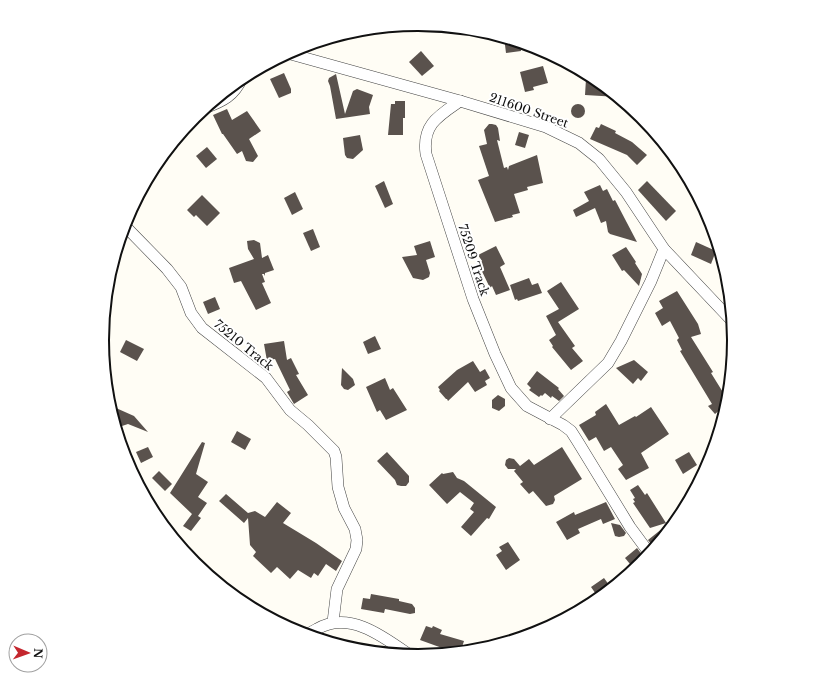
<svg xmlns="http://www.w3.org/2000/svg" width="837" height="681" viewBox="0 0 837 681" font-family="'Libre Baskerville',serif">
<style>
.building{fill:#5a524d}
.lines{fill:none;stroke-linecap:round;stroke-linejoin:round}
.minor-casing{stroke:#444;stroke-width:12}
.minor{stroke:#fff;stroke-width:11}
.labels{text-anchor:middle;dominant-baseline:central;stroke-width:4;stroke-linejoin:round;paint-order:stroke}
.street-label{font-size:12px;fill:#111;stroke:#fff}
.rim{fill:none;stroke:#111;stroke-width:2}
</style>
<rect width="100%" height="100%" fill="#fffdf5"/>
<g class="building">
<path d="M504,37L520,42L521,51L506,53Z"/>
<path d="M421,51L434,66L422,76L409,62Z"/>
<path d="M543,66L548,83L533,87L534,90L525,92L520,72Z"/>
<path d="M284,73L291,89V93L279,98L270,79Z"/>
<path d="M336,74L345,114L353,91L357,89L373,95L369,107L370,114L336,119L330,86L328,81L329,78Z"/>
<path d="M591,75L595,77L618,97L585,95L586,79H590Z"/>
<path d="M395,101H405V118H403V135H388L391,104H395Z"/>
<circle cx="578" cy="111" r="7"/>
<path d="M227,109L232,120L247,111L261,131L249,139L258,156L253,162L246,161L242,151L237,154L223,134H222L213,115Z"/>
<path d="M489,124H492L496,125L498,128L500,141L497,140L504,168L507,167L508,170L509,166L537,155L543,183L527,187L528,190L514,194L520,213L512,215L513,217L495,222L478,180L489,176L479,146L487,144L484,130Z"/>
<path d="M601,124L616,131L615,133L632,142L647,155L637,165L627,155L590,139L596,127L599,128Z"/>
<path d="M519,132L529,135L525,148L515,145Z"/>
<path d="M360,135L363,150L353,159L347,158L345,155L343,138Z"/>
<path d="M207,147L217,159L206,168L196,156Z"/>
<path d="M384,181L393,204L385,208L375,186Z"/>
<path d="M647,181L676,211L666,221L638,190Z"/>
<path d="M600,185L603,191L607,189L613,201L615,200L637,242L610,234L608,232L606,221L601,223L595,208L576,217L573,210L589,201L584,192Z"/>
<path d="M295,192L303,209L292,215L284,198Z"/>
<path d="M202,195L220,213L207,226L196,215L194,217L187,210Z"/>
<path d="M313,229L320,247L311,251L303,233Z"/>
<path d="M254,240L260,243L262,258L268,255L274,270L265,273V276L264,274H262L265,282L262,283L271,303L256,310L241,281L234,283L229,268L254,259L248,249L247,241Z"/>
<path d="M430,241L435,257L426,260L430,273L429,277L423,280L413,278L402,257L417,255L414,246Z"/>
<path d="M696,242L716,251L711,264L691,255Z"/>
<path d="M496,246L505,264L500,267L510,290L496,295L492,286L490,288L478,263L482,261L478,255Z"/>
<path d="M626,247L636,262L635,263L642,274L639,286L624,270L622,271L612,255Z"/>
<path d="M529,278L532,285L538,283L542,293L518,301L517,299L515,300L510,285Z"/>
<path d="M561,282L579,309L558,322L575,346L572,348L583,361L571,370L552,347L553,346L549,340L556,335L546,316L559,309L547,291Z"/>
<path d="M677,291L698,324L701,334L691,337L713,372L711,373L729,402L725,415L721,409L715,414L708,406L712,404L680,351L682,350L677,340L679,338L670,321L662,326L655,313L663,308L659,301Z"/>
<path d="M215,297L220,309L208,314L203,302Z"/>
<path d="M375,336L381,349L368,354L363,342Z"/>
<path d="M126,340L144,349L137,361L120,352Z"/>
<path d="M284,341L287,360L291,358L299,374L296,375L308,395L294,404L287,392L290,390L275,359L267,361L264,344Z"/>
<path d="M634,360L648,372L641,381L638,378L633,384L616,368Z"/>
<path d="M473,361L480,372L485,369L490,378L485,381L487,385L475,392L468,382L448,401L447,399H446L439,391L440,390L438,387L457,370Z"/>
<path d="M342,368L353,379L355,385L348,390L344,389L341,385Z"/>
<path d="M537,371L559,388L558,389L564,396L559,401L552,396L551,398L545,393L542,396L541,395L539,397L529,390L531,388L527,384Z"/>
<path d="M385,378L390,390L393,388L407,410L386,420L380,410L377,412L366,387Z"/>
<path d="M498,395L505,399V406L499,411L492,408V400Z"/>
<path d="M606,404L619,425L635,416L636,417L651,407L669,434L641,453L649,468L626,480L618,469L623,465L611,447L604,451L596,437L589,441L579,425L596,415L595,412Z"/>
<path d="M116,408L134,416L148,432L128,424L122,426L116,423L113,418Z"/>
<path d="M237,431L251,439L245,450L231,442Z"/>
<path d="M202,442L205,443L196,474L208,482L198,497L207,503L198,516L201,518L191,531L183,526L192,514L170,493Z"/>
<path d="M148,447L153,457L141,463L136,452Z"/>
<path d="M562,447L582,479L554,496L555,500L553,504L546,506L533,491L529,494L520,484L523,482L514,471L516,469H508L505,465L506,460L509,458L514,459L520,466L529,459L534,465Z"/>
<path d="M387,452L409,476V482L406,486H401L397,485L395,480L377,461Z"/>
<path d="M689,452L697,465L683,474L675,460Z"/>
<path d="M159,471L172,484L165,491L152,478Z"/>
<path d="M453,472L457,478L464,481L496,507L489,519L487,518L471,536L461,527L474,512L470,509L474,503L460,492L447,504L429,485L442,473L443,474Z"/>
<path d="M638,485L645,495L647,493L666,523L650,528L633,503L635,502L633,499L635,498L630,490Z"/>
<path d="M226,494L248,513L255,511L265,517L277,502L291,513L283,523L316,543L342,561L336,571L326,564L318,576L314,573L311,578L298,570L290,579L277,567L271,573L253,556L256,552L250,545L248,518L244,523L219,501Z"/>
<path d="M606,502L615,519L603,524L601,519L578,529L580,533L567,540L556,522L574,512L575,515Z"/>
<path d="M673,520L676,523L655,549L648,540Z"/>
<path d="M611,523L620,525L626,533L624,536L619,537L615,536Z"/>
<path d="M508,542L520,560L506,570L496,555L502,551L499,547Z"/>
<path d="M637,548L646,560L635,570L625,558Z"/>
<path d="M604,578L612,589L602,597L600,595L598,597L591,587Z"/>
<path d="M371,594L399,599V601L412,604L415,608V613L410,614L385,609L384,613L361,609L363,598L370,599Z"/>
<path d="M426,626L432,628L433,626L442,630L440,634L464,641L460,653H456L420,640Z"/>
</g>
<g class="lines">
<defs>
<g id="minor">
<path d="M287,53L460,101L546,127L579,143L599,159L626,192L664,249L733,322"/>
<path d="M460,101C438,116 422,125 426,154L473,299L495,354L511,388L527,406L563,425L571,431L578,442L630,527L650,554"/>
<path d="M205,108C223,101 234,96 242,78"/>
<path d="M124,225L167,269L181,287L191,313L202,328L266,378L290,410L308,425L334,451L336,457L338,487L344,508L355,529L357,540L356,549L337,589L333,622"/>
<path d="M550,419L608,363L621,341L651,281L664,249"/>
<path d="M306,636C309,633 313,631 317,629C350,610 384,637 411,656"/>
</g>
</defs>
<use href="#minor" class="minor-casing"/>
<use href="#minor" class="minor"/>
</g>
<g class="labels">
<g class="street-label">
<text transform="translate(529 110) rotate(19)">211600 Street</text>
<text transform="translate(474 260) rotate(72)">75209 Track</text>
<text transform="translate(244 345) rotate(39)">75210 Track</text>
</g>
</g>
<path d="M0 0H837V681H0ZM109 340a309 309 0 1 1 618 0a309 309 0 1 1-618 0Z" fill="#fff" fill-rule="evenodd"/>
<path class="rim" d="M109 340a309 309 0 1 1 618 0a309 309 0 1 1-618 0Z"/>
<g transform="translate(28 653) rotate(92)"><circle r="19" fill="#ffffff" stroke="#a0a0a0"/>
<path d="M0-3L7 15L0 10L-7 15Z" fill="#c4262e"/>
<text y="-6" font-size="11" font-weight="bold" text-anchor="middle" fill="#111111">N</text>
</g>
</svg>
